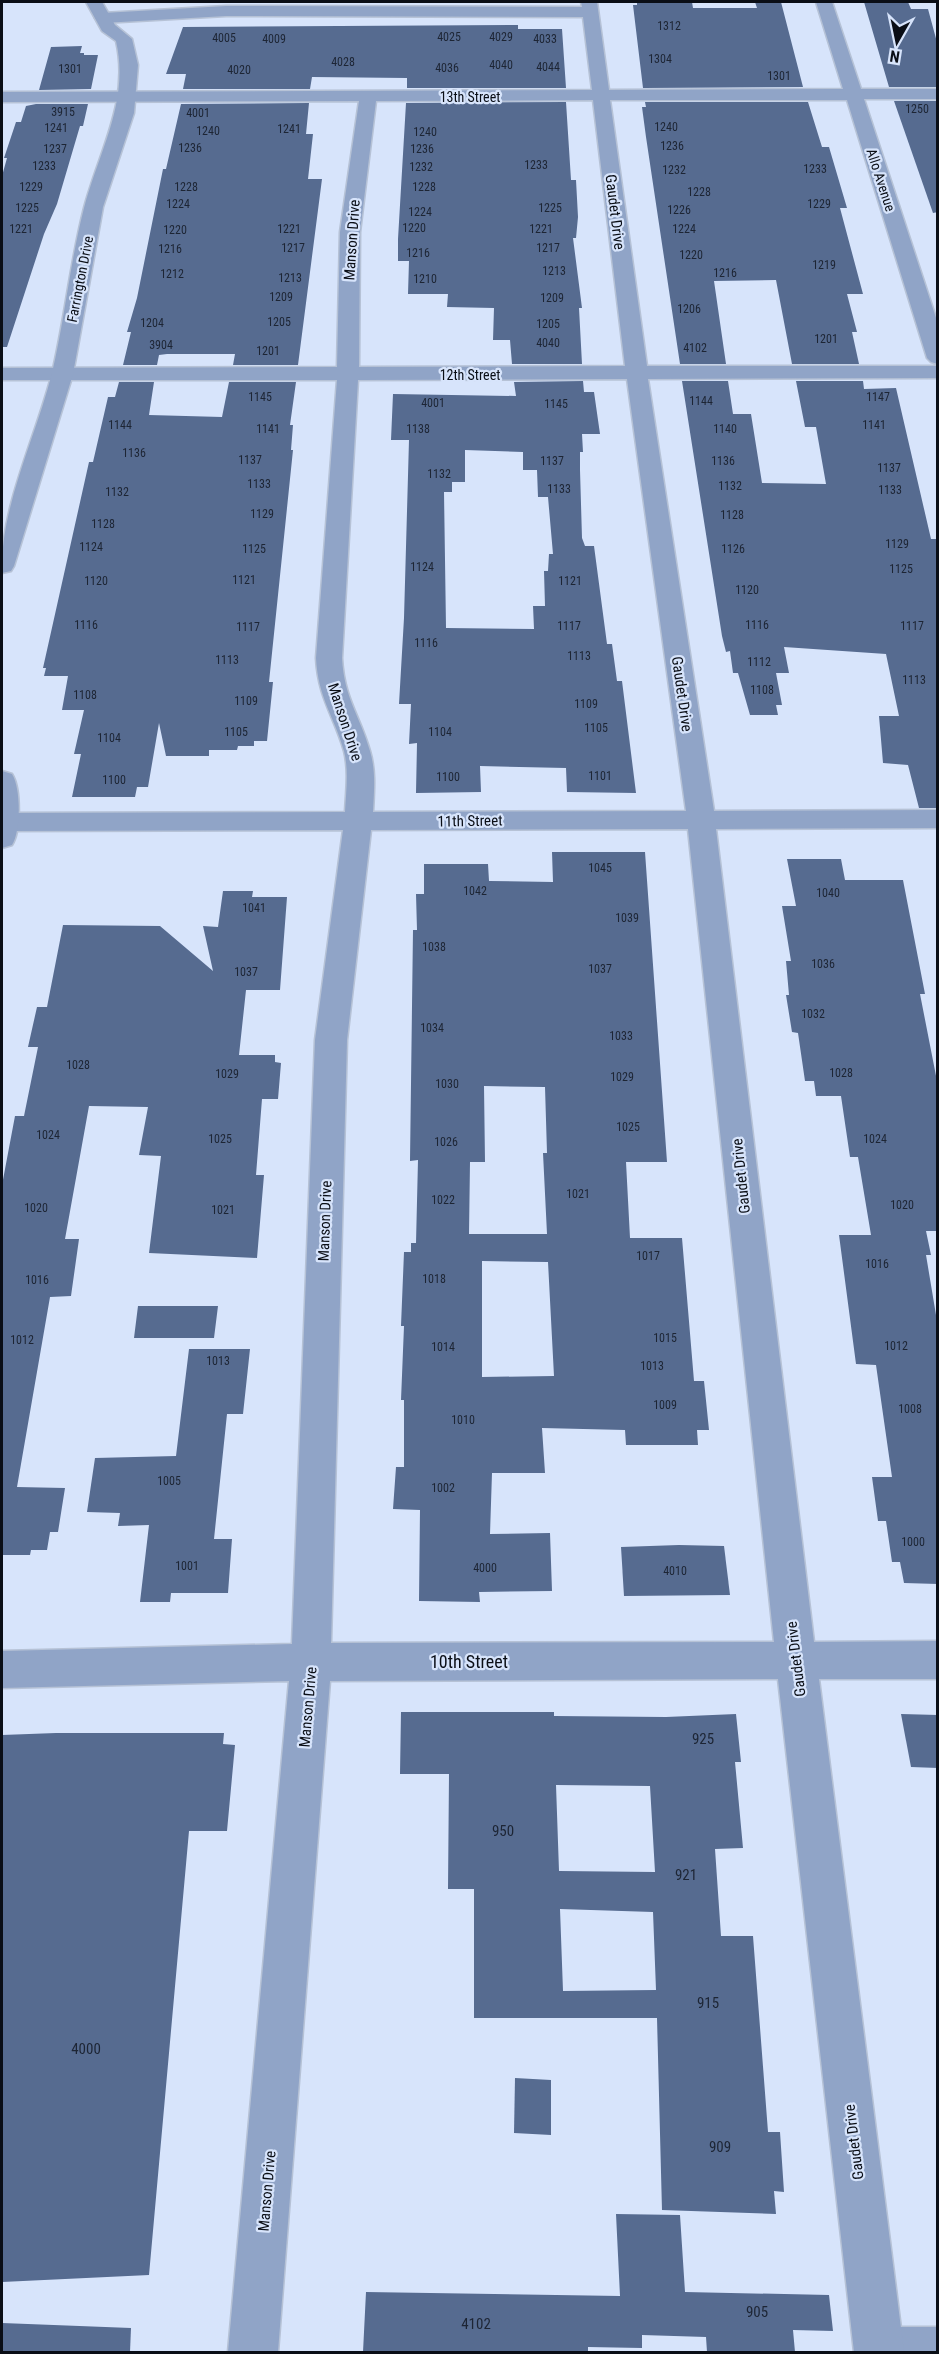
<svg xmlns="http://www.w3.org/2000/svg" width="939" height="2354" viewBox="0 0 939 2354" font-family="'Roboto Condensed',sans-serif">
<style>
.building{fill:#566b90;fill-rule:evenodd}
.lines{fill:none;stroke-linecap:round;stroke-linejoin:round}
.service-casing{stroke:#b6c2d6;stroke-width:3}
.minor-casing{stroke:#b6c2d6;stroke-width:3}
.tertiary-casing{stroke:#b6c2d6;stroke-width:3}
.service{fill:#90a4c7;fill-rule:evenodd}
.minor{fill:#90a4c7;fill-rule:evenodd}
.tertiary{fill:#90a4c7;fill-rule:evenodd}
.labels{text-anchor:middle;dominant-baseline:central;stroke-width:4.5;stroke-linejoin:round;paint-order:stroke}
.number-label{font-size:12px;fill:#1d2534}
.far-street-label{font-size:14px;fill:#0a0e16;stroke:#d7e4fb}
.street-label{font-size:15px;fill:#0a0e16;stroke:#d7e4fb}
.near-number-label{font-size:15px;fill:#1d2534}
.near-street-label{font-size:18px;fill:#0a0e16;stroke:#d7e4fb}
</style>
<rect width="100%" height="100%" fill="#d7e4fb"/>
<g class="building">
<path d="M637,2H692L693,8H757L755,2H781L803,87L643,88L633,5H637Z"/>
<path d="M864,2H908L911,9H928L938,46V87H889Z"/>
<path d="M518,25V29H562L566,88H407V78L312,77L310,89H183L186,74H166L183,27Z"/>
<path d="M82,46L80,53H84V55H98L91,89L39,90L51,47Z"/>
<path d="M894,101H938V212L933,213Z"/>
<path d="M566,102L571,180H576L578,217L576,238H573L582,308H579L582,364H512L510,340H493L494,308L447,307L448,294H408L409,261H398V239L406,103Z"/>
<path d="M645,102H808L822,147H829L847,208H840L863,294H847L857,332H852L859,364H792L776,280L714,281L726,364H680L646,137L642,107H646Z"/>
<path d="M309,103L306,134H313L308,179H322L298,365H233L235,354H167L159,355L157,365H123L131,332H127L137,298L163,169H166L181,104Z"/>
<path d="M36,104H88L83,126H80L57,204L44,234L7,347H2V176L7,158H4L16,122H21L26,106Z"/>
<path d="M583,381L584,392H594L600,434H582L583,452H580V470L582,538L585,546H594L607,644H612L617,681H622L636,793L567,792L566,768L480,766L481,792L416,793L417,743L409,744L411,704H399L404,618L409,440H391L393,394L516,396L514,382ZM465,450L523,452V470H537L538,497H548L553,554H549L548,571H544L545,606H533L534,629L446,628L444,492H452V482H465Z"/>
<path d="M682,381H728L733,414H751L762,483L826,484L816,427H805L796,381H863L864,389L896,388L931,539H938V808H919L908,765L883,763L879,716H899L886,654L784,647L789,673H776L782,705H776L778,715H750L738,673H733L730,651L726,652L722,636Z"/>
<path d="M119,382H154L149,415L222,417L229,382H296L290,425H293L291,450H293L269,682H273L267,741H254V746H238L237,750H209V756H166L159,723L148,787H137L135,797H72L81,754H74L84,710H62L68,676H44L46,668H43L89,462H93L108,397H115Z"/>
<path d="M552,852H645L667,1162H626L630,1238H682L694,1381H704L709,1430H697L698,1445H626L625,1430L542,1428L545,1473H492L490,1534L550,1533L552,1591L479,1592L480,1602L419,1601L420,1510L393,1509L396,1467H404V1400H401L404,1326H401L404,1252H411V1243H416L418,1160L410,1161L413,930H417L416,894H424V864H488L489,881L553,882ZM484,1086L545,1087L547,1153H543L547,1234H469L470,1162H485ZM482,1261L548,1262L554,1376L482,1377Z"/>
<path d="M787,859H841L845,880H903L925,994H920L938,1086V1231H926L931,1255H926L938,1327V1584L904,1583L900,1562H892L886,1521H878L872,1477H892L876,1365L856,1364L839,1235H871L858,1157H850L841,1096H816L814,1081H805L798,1033L792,1032L786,995H789L786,961H791L782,906H796Z"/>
<path d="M223,891H253L252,897H287L280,990H246L239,1055H275V1062L281,1063L278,1099H262L256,1175H264L257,1258L149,1253L161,1156L139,1155L148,1107L89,1106L65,1239H79L71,1296L50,1297L17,1487L65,1488L58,1532H50L47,1550H31L30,1555H2V1185L15,1116H24L38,1047H28L37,1007H47L63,925L160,926L213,971L203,926L218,927Z"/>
<path d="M138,1306H218L214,1338H134Z"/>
<path d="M189,1349H250L243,1414H227L214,1539H232L228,1593H171L170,1602H140L149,1525L118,1526L120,1513L87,1512L95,1458L176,1456Z"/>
<path d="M679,1545L724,1546L730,1595L624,1596L621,1547Z"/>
<path d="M401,1712H554V1716L666,1717L736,1714L741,1762H735L743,1848L715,1849L721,1936H753L768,2132H780L784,2192L774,2191L776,2214L662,2210L657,2018H474V1889H448L449,1774H400ZM556,1785L650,1786L655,1872L559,1871ZM560,1909L653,1912L656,1990L563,1991Z"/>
<path d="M901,1714L938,1715V1768L911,1767Z"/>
<path d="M56,1733H224L223,1744L235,1745L227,1831H189L149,2275L2,2282V1735Z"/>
<path d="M515,2078L551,2080V2135L514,2133Z"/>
<path d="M616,2214L680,2215L685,2292L829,2295L833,2331L793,2330L795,2352H707L706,2337L642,2335V2348L588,2347V2352H363L366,2292L620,2296Z"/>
<path d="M2,2323L131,2328L130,2352H2Z"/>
</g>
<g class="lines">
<defs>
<path id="service" d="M879,2327H938V2352L869,2351L865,2341L869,2331Z"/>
<path id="minor" d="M581,2H597L609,90L843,89L816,2H832L861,89H938V99H864L938,324V364L931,362L927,358L847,100H610L647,366H938V378L648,379L714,811L938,810V828L716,829L814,1642L938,1641V1679H819L904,2352H854L778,1679L330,1681L278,2352H228L289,1681L2,1688V1651L292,1644L315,1040L343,830L2,831V813L345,812C346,792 349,771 344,751C334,716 318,698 316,658L337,380H2V368L337,367L340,232L359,101L2,102V92L592,90L583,17L226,16L103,23L95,18L103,13L226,6L582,7ZM593,100L625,366L359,367L360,232L376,101ZM627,379L686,811L373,812C374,791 376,771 370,751C360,716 344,698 342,658L358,380ZM688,829L774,1642L331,1643L347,1040L371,830Z"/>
<g id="tertiary">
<path d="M86,2H102L115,25L132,39L138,65L134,113L103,207L73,374L14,566L11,571L2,573C0,507 36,437 52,373C65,318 70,262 84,208C99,151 130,101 116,41L102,31Z"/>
<path d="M2,771L12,774C21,788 21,831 12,845L2,848Z"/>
</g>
</defs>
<use href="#service" class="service-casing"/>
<use href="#minor" class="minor-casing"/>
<use href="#tertiary" class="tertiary-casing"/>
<use href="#service" class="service"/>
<use href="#minor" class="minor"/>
<use href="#tertiary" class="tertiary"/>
</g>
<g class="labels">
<g class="number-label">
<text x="669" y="26">1312</text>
<text x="449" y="37">4025</text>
<text x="501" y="37">4029</text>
<text x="224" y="38">4005</text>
<text x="274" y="39">4009</text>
<text x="545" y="39">4033</text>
<text x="660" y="59">1304</text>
<text x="343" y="62">4028</text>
<text x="501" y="65">4040</text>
<text x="548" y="67">4044</text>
<text x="447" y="68">4036</text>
<text x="70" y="69">1301</text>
<text x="239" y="70">4020</text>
<text x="779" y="76">1301</text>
<text x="917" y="109">1250</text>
<text x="63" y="112">3915</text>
<text x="198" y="113">4001</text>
<text x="666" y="127">1240</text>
<text x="56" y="128">1241</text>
<text x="289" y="129">1241</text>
<text x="208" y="131">1240</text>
<text x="425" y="132">1240</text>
<text x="672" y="146">1236</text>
<text x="190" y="148">1236</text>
<text x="55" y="149">1237</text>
<text x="422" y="149">1236</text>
<text x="536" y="165">1233</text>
<text x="44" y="166">1233</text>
<text x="421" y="167">1232</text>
<text x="815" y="169">1233</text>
<text x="674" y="170">1232</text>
<text x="31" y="187">1229</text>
<text x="186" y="187">1228</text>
<text x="424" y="187">1228</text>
<text x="699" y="192">1228</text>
<text x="178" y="204">1224</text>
<text x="819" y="204">1229</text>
<text x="27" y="208">1225</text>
<text x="550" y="208">1225</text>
<text x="679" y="210">1226</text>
<text x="420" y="212">1224</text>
<text x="414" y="228">1220</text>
<text x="21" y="229">1221</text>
<text x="289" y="229">1221</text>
<text x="541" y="229">1221</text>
<text x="684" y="229">1224</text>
<text x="175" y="230">1220</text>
<text x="293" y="248">1217</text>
<text x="548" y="248">1217</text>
<text x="170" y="249">1216</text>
<text x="418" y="253">1216</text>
<text x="691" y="255">1220</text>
<text x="824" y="265">1219</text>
<text x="554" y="271">1213</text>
<text x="725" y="273">1216</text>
<text x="172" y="274">1212</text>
<text x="290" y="278">1213</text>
<text x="425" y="279">1210</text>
<text x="281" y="297">1209</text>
<text x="552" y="298">1209</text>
<text x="689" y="309">1206</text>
<text x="279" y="322">1205</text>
<text x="152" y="323">1204</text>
<text x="548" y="324">1205</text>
<text x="826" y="339">1201</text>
<text x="548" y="343">4040</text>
<text x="161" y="345">3904</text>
<text x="695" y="348">4102</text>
<text x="268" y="351">1201</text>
<text x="260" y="397">1145</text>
<text x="878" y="397">1147</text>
<text x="701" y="401">1144</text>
<text x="433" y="403">4001</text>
<text x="556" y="404">1145</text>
<text x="120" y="425">1144</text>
<text x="874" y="425">1141</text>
<text x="268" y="429">1141</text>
<text x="418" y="429">1138</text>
<text x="725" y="429">1140</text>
<text x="134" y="453">1136</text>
<text x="250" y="460">1137</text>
<text x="552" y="461">1137</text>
<text x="723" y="461">1136</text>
<text x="889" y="468">1137</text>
<text x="439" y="474">1132</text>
<text x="259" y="484">1133</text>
<text x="730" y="486">1132</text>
<text x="559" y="489">1133</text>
<text x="890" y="490">1133</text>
<text x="117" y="492">1132</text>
<text x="262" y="514">1129</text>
<text x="732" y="515">1128</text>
<text x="103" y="524">1128</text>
<text x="897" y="544">1129</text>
<text x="91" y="547">1124</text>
<text x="254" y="549">1125</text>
<text x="733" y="549">1126</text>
<text x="422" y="567">1124</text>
<text x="901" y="569">1125</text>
<text x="244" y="580">1121</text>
<text x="96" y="581">1120</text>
<text x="570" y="581">1121</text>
<text x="747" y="590">1120</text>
<text x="86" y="625">1116</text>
<text x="757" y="625">1116</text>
<text x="569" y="626">1117</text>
<text x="912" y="626">1117</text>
<text x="248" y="627">1117</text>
<text x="426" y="643">1116</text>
<text x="579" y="656">1113</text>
<text x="227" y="660">1113</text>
<text x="759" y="662">1112</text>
<text x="914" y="680">1113</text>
<text x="762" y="690">1108</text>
<text x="85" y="695">1108</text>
<text x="246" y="701">1109</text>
<text x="586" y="704">1109</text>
<text x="596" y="728">1105</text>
<text x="236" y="732">1105</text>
<text x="440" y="732">1104</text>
<text x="109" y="738">1104</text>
<text x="600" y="776">1101</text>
<text x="448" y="777">1100</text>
<text x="114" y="780">1100</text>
<text x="600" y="868">1045</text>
<text x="475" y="891">1042</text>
<text x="828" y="893">1040</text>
<text x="254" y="908">1041</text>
<text x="627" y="918">1039</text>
<text x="434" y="947">1038</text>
<text x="823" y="964">1036</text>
<text x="600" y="969">1037</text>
<text x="246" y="972">1037</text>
<text x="813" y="1014">1032</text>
<text x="432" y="1028">1034</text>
<text x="621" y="1036">1033</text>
<text x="78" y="1065">1028</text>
<text x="841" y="1073">1028</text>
<text x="227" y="1074">1029</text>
<text x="622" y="1077">1029</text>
<text x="447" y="1084">1030</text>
<text x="628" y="1127">1025</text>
<text x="48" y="1135">1024</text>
<text x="220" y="1139">1025</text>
<text x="875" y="1139">1024</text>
<text x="446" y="1142">1026</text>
<text x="578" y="1194">1021</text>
<text x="443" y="1200">1022</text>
<text x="902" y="1205">1020</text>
<text x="36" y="1208">1020</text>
<text x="223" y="1210">1021</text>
<text x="648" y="1256">1017</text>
<text x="877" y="1264">1016</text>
<text x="434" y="1279">1018</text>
<text x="37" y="1280">1016</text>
<text x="665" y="1338">1015</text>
<text x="22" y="1340">1012</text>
<text x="896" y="1346">1012</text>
<text x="443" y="1347">1014</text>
<text x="218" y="1361">1013</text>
<text x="652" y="1366">1013</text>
<text x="665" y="1405">1009</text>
<text x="910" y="1409">1008</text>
<text x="463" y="1420">1010</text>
<text x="169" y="1481">1005</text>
<text x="443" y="1488">1002</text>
<text x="913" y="1542">1000</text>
<text x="187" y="1566">1001</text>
<text x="485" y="1568">4000</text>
<text x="675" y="1571">4010</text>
</g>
<g class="far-street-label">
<text x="470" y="97">13th Street</text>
<text transform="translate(881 180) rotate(72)">Allo Avenue</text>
<text transform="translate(80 279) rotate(-79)">Farrington Drive</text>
<text x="470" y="375">12th Street</text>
</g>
<g class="street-label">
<text transform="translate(615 212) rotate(83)">Gaudet Drive</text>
<text transform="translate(352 240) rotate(-86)">Manson Drive</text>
<text transform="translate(682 694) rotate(82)">Gaudet Drive</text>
<text transform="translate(345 722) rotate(72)">Manson Drive</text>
<text transform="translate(470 821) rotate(-1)">11th Street</text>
<text transform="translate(741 1176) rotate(-96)">Gaudet Drive</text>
<text transform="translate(325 1221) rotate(-88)">Manson Drive</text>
<text transform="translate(796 1659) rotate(-97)">Gaudet Drive</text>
<text transform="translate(308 1707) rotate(-85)">Manson Drive</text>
<text transform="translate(854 2142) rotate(-97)">Gaudet Drive</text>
<text transform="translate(267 2191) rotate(-85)">Manson Drive</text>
</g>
<g class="near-number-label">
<text x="703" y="1739">925</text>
<text x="503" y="1831">950</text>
<text x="686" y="1875">921</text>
<text x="708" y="2003">915</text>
<text x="86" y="2049">4000</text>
<text x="720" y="2147">909</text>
<text x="757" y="2312">905</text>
<text x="476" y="2324">4102</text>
</g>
<g class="near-street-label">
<text x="469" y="1661">10th Street</text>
</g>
</g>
<rect width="939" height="2354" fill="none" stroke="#0a0e16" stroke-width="6"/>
<g transform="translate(897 42) rotate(189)" stroke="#d7e4fb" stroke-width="4.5" paint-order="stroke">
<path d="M0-4.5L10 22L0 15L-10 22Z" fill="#0a0e16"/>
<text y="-9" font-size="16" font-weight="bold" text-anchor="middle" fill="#0a0e16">N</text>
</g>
</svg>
